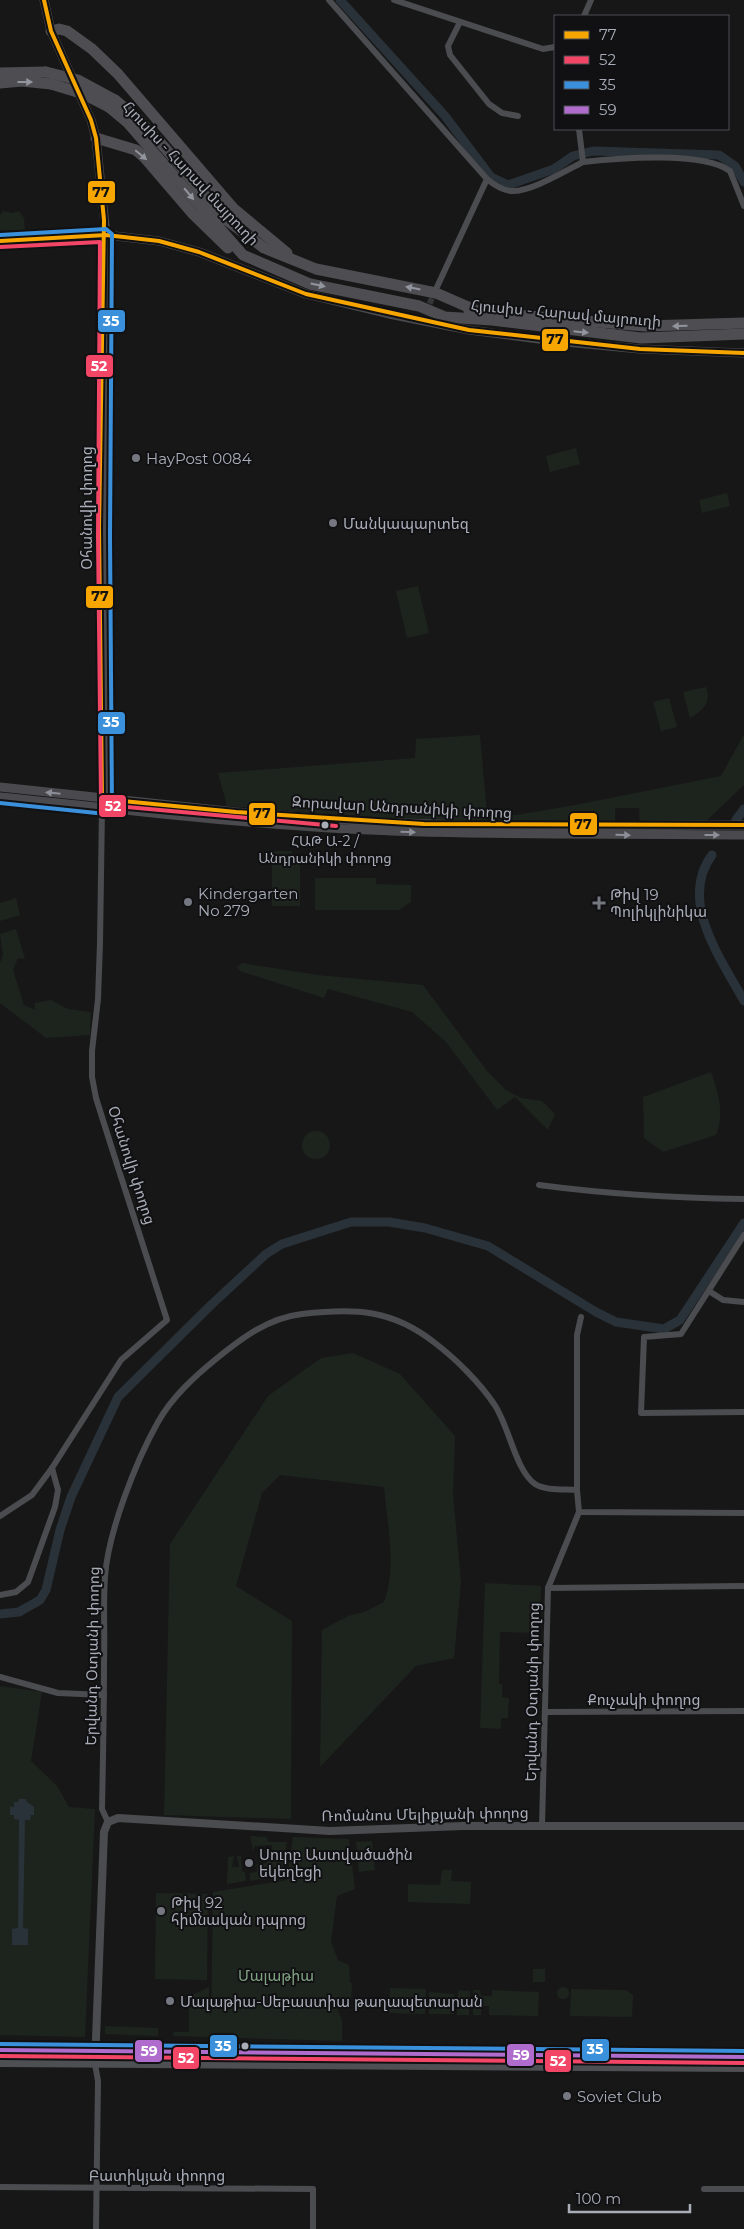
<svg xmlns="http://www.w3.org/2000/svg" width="744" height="2229" viewBox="0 0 744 2229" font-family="Montserrat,'Noto Sans Armenian',sans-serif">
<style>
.green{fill:#1d241e}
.water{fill:#2a3239}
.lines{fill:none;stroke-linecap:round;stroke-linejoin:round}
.canal{stroke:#2a3239;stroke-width:9}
.minor-tunnel{stroke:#343537;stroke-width:6;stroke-dasharray:6 3;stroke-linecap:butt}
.minor{stroke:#4b4c50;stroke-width:6}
.tertiary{stroke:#4b4c50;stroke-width:8}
.secondary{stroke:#4a4a4e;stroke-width:9}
.primary{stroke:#4d4f52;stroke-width:10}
.trunk{stroke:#4e4e52;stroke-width:11}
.trunk-bridge{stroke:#4e4e52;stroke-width:11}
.bus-1-casing{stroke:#111113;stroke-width:8}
.bus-2-casing{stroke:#111113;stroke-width:8}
.bus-3-casing{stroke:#111113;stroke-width:8}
.bus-4-casing{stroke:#111113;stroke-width:8}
.bus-1{stroke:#f7a600;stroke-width:4}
.bus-2{stroke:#f34667;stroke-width:4}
.bus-3{stroke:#3a90db;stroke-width:4}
.bus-4{stroke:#b06ccc;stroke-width:4}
.oneway{fill:#92959e}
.oneway2{fill:#8c8f98}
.poi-dot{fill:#757880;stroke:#111113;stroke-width:2}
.bus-dot{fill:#a8adb8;stroke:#111113;stroke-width:2}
.labels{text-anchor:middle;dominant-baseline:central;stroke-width:4;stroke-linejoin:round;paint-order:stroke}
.bus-label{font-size:14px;fill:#a8adb8;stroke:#111113}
.street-label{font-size:15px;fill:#a8adb8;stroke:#111113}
.poi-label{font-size:15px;fill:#a8adb8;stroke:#111113;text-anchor:start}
.park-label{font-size:15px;fill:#7fa381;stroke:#111113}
.line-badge{stroke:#111113;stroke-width:2}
.badge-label{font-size:14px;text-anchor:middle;font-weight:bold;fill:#fff}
.pale-badge-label{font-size:14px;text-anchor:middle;font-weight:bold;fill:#111}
</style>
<rect width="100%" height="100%" fill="#171717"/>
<g class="green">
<path d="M3,211L13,213L19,211L24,218L25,230H0V215Z"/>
<path d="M576,448L580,464L550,472L546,456Z"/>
<path d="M727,493L730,506L702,513L699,500Z"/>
<path d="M418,586L429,633L407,638L396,591Z"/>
<path d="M706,687C712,701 703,711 690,718L683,692Z"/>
<path d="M669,698L677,727L661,731L653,702Z"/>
<path d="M744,734V785L703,824L640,828L639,808H615V828L499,827L498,815H516L575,805L721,776Z"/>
<path d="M480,735L488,826L227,806L218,773L415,758L416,739Z"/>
<path d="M272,851H292V862H300V906H272Z"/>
<path d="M315,878H376V884L411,885V902L399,910H315Z"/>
<path d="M16,898L20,915L0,921V903Z"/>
<path d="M16,929L25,959L18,958L13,970L24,1005L35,1010V1003L51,1000L68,1009L91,1012L90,1035L46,1038L0,1003V963L3,955L0,934Z"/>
<path d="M242,963L318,975L423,985L487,1071L506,1090L521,1098L542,1101L555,1114L548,1130L515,1097L497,1110L446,1042L412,1012L328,989L324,998L240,971L237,967Z"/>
<path d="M711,1072C718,1092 725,1114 716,1135L663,1152L644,1138L643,1097Z"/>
<circle cx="316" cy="1145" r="14"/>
<path d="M353,1353L400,1374L455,1436L453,1493L461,1582L454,1658L416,1666L320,1767L322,1630L348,1616L364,1612L384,1602C397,1571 387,1521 384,1487L280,1475L262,1493L236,1586L292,1621L291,1819L164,1815L170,1544L268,1396L321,1358Z"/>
<path d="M485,1583L541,1586L539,1633L500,1632L499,1684H502V1697L509,1698L508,1718H501V1729L480,1728Z"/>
<path d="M0,1686L42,1692L31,1761L57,1786L69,1807L95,1809L85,2037L0,2035Z"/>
<path d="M250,1836L267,1837L268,1842H287L282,1874L250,1881V1873L257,1872V1864H265L271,1858L272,1845L255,1846L253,1851Z"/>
<path d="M293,1837L349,1839L355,1889L337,1896L331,1942L338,1960L349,1965L350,1983H352L351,2000L337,2007L342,2021V2041L174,2036L173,2032H189V2002H210L211,2021L213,1892L287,1880Z"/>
<path d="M372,1841L375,1870L359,1872L356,1842Z"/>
<path d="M234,1856L232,1867H239L237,1856H241L242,1872H245L246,1881L227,1884L228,1857Z"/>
<path d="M442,1870H452L451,1881L471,1882L470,1904L408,1902V1884L440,1885Z"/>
<path d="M156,1893L208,1894L207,1980L155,1979Z"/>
<rect x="533" y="1969" width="12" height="13"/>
<circle cx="563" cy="1993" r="6"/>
<path d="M209,1987V2000L191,2001L192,1995Z"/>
<path d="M390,1988L426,1989L425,2014L389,2013Z"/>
<path d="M571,1989L626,1990L633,1995L632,2017L570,2016Z"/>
<path d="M458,1990L470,1991L469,2015H457Z"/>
<path d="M473,1990H480L481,1996H492V1990L539,1992L538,2016L489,2015V2006H481V2015H473Z"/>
<path d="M429,1992L454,1994V2014H429Z"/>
<path d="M105,2026L158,2028V2036L105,2034Z"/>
</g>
<path class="water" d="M19,1799H26L27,1802L34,1807V1815H31L30,1820H25L23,1928L28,1929V1945H12V1929L18,1928L19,1820L14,1819V1815H10V1807H14V1802H18Z"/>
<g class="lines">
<g class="canal">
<path d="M340,0L445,116L491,177L508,185L554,169L573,156L593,151L719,155L735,166L744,182"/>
<path d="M736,820L744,809"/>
<path d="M712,855C678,901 721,959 744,1001"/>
<path d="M0,1614L19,1612L40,1600L46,1590L60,1530L71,1497L118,1397L211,1305L266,1254L282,1244L351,1222H389L425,1228L488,1246L596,1312L616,1322L664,1329L680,1320L744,1223"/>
</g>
<path class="minor-tunnel" d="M426,312L435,291"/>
<g class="minor">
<path d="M329,0L487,179C494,185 502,190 511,191C531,192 565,171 583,162L579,129"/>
<path d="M394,0L543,49L555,47"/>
<path d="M584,16L591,0"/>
<path d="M460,22L448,46L450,55L489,104L502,113L518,116"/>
<path d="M583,162C618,158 703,151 730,171L744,206"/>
<path d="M437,287L487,179"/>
<path d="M539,1185C607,1194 675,1198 744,1199"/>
<path d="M744,1235L681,1334L644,1337L641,1413L744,1412"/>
<path d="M709,1291L723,1300L744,1302"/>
<path d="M581,1317L577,1335V1490L579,1512L744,1513"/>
<path d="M0,1516L32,1495L52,1468L121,1360L167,1320L114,1155L96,1098L92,1077V1051L98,999L100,943L102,808"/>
<path d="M548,1588L744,1586"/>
<path d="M0,1595L16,1592L28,1582L55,1507L58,1490L52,1468"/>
<path d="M0,1677L58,1693L104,1695"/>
<path d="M545,1712L744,1711"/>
<path d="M108,1822L102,1809C103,1760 104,1711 104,1662C105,1634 103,1605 105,1577C108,1532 136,1461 158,1422C172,1397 194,1377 216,1359C242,1338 268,1318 302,1314C355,1308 392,1309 435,1343C456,1359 480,1383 494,1404C509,1425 515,1470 535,1484C546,1491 564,1489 577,1490"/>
<path d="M542,1826L548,1588L579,1512"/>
<path d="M95,2064L98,2081L96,2229"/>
<path d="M0,2187L313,2189V2229"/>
<path d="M704,2189H744"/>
</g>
<path class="tertiary" d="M95,2064L104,1832L108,1822L118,1818L330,1831L463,1826H744"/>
<g class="secondary">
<path d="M44,0L51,31L91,120L96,138L106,235L104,536L106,808"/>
<path d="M0,241L106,235L159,241L199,252L306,294L389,314L469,330L554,341L640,349L744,353"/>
<path d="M0,787L236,812L372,822L496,826L744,825"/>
<path d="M0,797C123,809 246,825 369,830C494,836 619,833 744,835"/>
</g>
<g class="primary">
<path d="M0,2050L744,2057"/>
<path d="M0,2062L744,2067"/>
</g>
<g class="trunk">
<path d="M51,31L59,29L67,31L92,49L118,74L234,209L287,253"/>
<path d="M0,73L46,72"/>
<path d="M0,83L22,81L51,84"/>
<path d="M115,100L138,119L165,148L224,218L264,248L316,269L436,293L475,310"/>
<path d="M109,107L127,122L243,255L310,284L419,306L445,317L492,320L641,338L744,334"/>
<path d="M96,138L136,150L144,157L192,213L228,248"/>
<path d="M469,311L645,326L744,323"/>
</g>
<g class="trunk-bridge">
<path d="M46,72L78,80L115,100"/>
<path d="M51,84L84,94L109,107"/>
</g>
<defs>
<g id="bus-1">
<path d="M44,0L51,31L91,120L96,138L104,220L99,527L102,799"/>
<path d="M0,241L106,235L159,241L199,252L306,294L469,330L640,349L744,353"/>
<path d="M102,799L236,812L424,824L744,825"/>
</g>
<g id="bus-2">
<path d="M0,247L100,242L98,536L101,802L105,805L336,826"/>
<path d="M0,2056L744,2063"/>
</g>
<g id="bus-3">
<path d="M0,235L106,229L112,234L110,536L112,809L106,814L0,803"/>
<path d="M0,2044L744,2051"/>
</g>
<path id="bus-4" d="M0,2050L744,2057"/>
</defs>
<use href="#bus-1" class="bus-1-casing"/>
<use href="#bus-2" class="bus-2-casing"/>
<use href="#bus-3" class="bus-3-casing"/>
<use href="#bus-4" class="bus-4-casing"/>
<use href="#bus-1" class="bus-1"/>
<use href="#bus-2" class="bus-2"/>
<use href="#bus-3" class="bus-3"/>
<use href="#bus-4" class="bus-4"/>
</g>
<defs><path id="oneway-solid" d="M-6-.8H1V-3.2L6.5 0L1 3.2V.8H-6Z" transform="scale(1.25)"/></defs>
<g class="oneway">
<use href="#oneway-solid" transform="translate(25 82)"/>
<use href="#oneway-solid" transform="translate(141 155) rotate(40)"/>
<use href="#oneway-solid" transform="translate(189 194) rotate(50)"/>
<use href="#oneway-solid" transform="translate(318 285) rotate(12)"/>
<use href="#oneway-solid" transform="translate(413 288) rotate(-169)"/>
<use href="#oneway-solid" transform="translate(680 326) rotate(178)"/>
<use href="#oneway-solid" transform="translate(581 332) rotate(6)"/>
</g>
<g class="oneway2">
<use href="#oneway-solid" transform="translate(53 793) rotate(-174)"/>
<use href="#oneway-solid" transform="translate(408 832) rotate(2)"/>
<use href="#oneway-solid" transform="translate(623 835) rotate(1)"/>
<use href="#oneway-solid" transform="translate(712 835)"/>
</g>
<g class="poi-dot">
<circle cx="136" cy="458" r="5"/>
<circle cx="333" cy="523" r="5"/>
<circle cx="188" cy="902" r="5"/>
<path d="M596.5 895.5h5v5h5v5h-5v5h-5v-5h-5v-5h5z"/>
<circle cx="249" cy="1863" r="5"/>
<circle cx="161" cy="1911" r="5"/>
<circle cx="170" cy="2001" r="5"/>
<circle cx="567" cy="2096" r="5"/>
</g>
<g class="bus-dot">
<circle cx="325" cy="825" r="4.5"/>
<circle cx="245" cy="2046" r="4.5"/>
</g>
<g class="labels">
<g class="bus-label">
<text x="325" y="841">ՀԱԹ Ա-2 /<tspan x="325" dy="17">Անդրանիկի փողոց</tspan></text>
</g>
<g class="street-label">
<text transform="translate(191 173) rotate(47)">Հյուսիս - Հարավ մայրուղի</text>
<text transform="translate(566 313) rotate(5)">Հյուսիս - Հարավ մայրուղի</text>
<text transform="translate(86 508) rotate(-90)">Օհանովի փողոց</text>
<text transform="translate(402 807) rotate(3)">Զորավար Անդրանիկի փողոց</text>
<text transform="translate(132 1165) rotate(72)">Օհանովի փողոց</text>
<text transform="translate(92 1656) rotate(-89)">Երվանդ Օտյանի փողոց</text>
<text transform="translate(532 1692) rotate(-89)">Երվանդ Օտյանի փողոց</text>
<text x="644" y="1699">Քուչակի փողոց</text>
<text transform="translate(425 1814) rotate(-1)">Ռոմանոս Մելիքյանի փողոց</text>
<text x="157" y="2175">Բատիկյան փողոց</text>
</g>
<g class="poi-label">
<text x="146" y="458">HayPost 0084</text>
<text x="343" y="523">Մանկապարտեզ</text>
<text x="198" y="893">Kindergarten<tspan x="198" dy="17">No 279</tspan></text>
<text x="610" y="894">Թիվ 19<tspan x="610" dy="17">Պոլիկլինիկա</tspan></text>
<text x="259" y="1854">Սուրբ Աստվածածին<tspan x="259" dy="17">եկեղեցի</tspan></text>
<text x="171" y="1902">Թիվ 92<tspan x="171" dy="17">հիմնական դպրոց</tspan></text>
<text x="180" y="2001">Մալաթիա-Սեբաստիա թաղապետարան</text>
<text x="577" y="2096">Soviet Club</text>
</g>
<g class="park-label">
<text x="276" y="1975">Մալաթիա</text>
</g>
</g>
<g class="line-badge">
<rect x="87" y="180" width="29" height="24" rx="5" fill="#f7a600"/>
<rect x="97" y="309" width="29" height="24" rx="5" fill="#3a90db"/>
<rect x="541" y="328" width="28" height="24" rx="5" fill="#f7a600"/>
<rect x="85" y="354" width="29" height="24" rx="5" fill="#f34667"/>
<rect x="85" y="585" width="29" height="24" rx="5" fill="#f7a600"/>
<rect x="97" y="711" width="29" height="24" rx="5" fill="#3a90db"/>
<rect x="98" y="794" width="29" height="24" rx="5" fill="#f34667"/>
<rect x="248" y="802" width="28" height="24" rx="5" fill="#f7a600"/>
<rect x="569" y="812" width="29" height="24" rx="5" fill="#f7a600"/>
<rect x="209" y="2034" width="29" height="24" rx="5" fill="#3a90db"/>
<rect x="581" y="2038" width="29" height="24" rx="5" fill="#3a90db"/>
<rect x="134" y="2039" width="29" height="24" rx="5" fill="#b06ccc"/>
<rect x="506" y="2043" width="29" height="24" rx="5" fill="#b06ccc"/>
<rect x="172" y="2046" width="28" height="24" rx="5" fill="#f34667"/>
<rect x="544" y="2049" width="28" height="24" rx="5" fill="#f34667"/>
</g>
<g class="badge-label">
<text x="111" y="326">35</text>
<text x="99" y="371">52</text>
<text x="111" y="727">35</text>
<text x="113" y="811">52</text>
<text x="223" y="2051">35</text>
<text x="595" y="2054">35</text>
<text x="149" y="2056">59</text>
<text x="521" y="2060">59</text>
<text x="186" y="2063">52</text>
<text x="558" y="2066">52</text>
</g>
<g class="pale-badge-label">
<text x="101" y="197">77</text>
<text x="555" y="344">77</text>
<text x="100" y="601">77</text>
<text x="262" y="818">77</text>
<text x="583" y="829">77</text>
</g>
<rect x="554" y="15" width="175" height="115" fill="#111113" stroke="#4d4f55"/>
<rect x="564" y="31" width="25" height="8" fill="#f7a600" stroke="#4d4f55"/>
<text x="599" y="40" font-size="15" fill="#a8adb8">77</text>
<rect x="564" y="56" width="25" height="8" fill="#f34667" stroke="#4d4f55"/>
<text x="599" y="65" font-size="15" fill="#a8adb8">52</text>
<rect x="564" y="81" width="25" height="8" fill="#3a90db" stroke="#4d4f55"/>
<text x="599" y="90" font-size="15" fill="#a8adb8">35</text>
<rect x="564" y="106" width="25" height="8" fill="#b06ccc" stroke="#4d4f55"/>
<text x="599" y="115" font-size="15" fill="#a8adb8">59</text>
<path d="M569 2204v8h121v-8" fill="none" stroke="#a8adb8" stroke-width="2.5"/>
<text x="576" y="2204" font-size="15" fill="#a8adb8" stroke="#111113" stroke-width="4" paint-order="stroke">100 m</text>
</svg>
